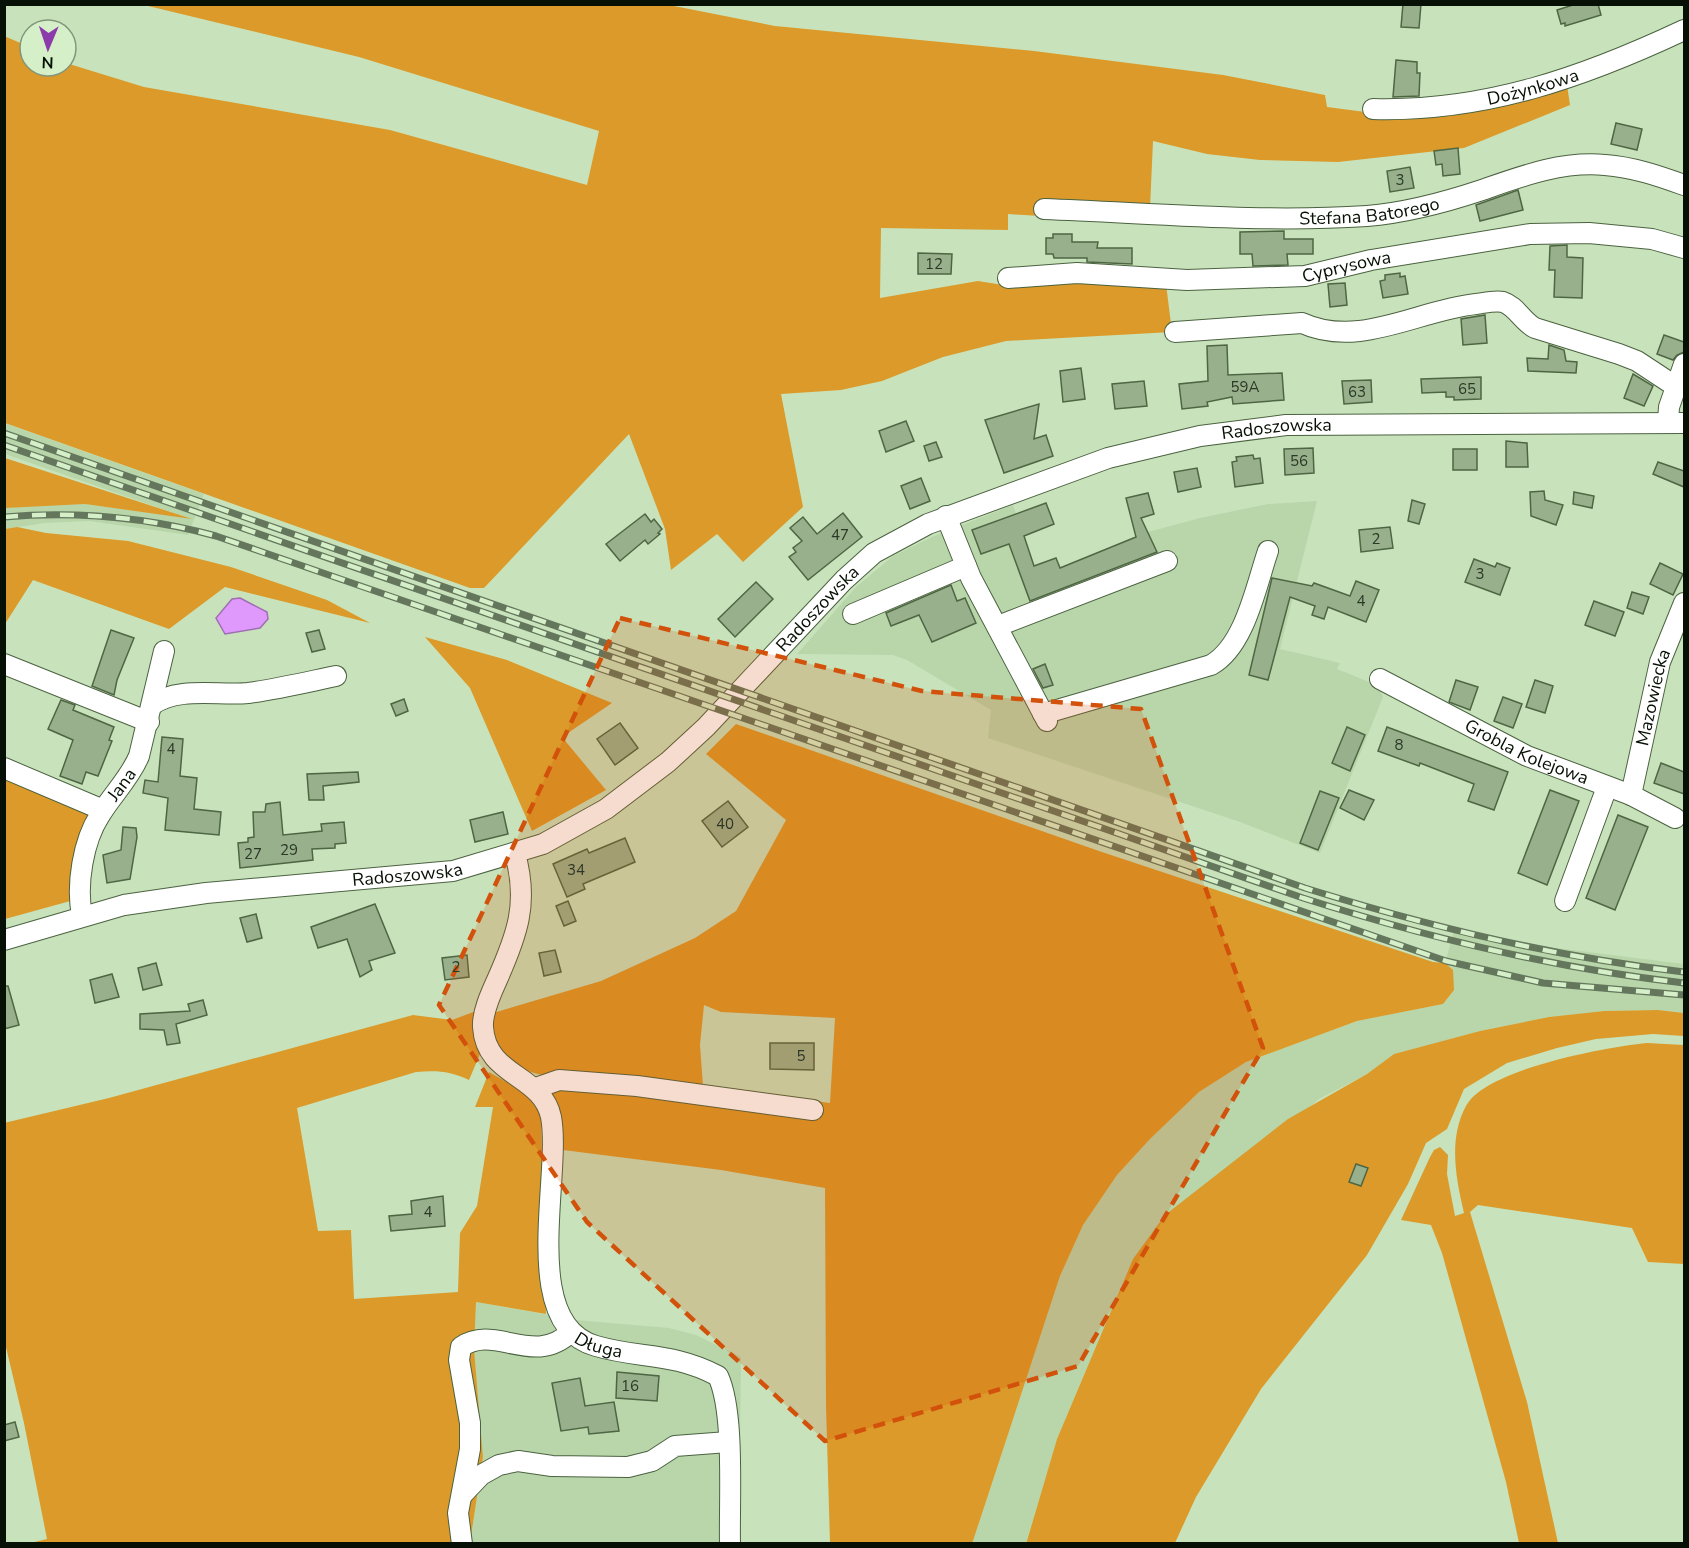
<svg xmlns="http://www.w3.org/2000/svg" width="1689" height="1548" viewBox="0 0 1689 1548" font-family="'Nunito Sans',sans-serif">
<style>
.built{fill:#b8d6aa}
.green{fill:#db9a29;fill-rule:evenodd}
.water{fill:#df98fc;stroke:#9e6fb2;stroke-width:1.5}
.building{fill:#98b18c;stroke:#4f6644;stroke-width:1.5}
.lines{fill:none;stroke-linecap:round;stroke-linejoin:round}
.minor-casing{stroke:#4b6240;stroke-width:22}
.minor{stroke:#fff;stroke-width:20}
.rail-casing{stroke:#64765c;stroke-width:7}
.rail{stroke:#d5f0c8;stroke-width:4.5;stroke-dasharray:14;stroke-linecap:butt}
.marked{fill:#d2520b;fill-opacity:0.2;stroke:#d2520b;stroke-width:4.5;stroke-dasharray:12 8;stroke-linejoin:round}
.labels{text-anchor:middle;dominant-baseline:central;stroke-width:4.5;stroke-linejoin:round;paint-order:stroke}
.number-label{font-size:15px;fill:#2b3826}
.street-label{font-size:18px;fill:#071004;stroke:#d5f0c8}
</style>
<rect width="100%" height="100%" fill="#c8e3bb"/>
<g class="built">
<path d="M4,423L204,494L188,535L89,521L45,523L5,529V508L36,505L85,504L188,518L5,454Z"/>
<path d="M1317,501L1280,649L1340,663L1337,669L1379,686L1383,697L1320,853L1240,822L988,738L991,710L907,660L893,655L797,654L856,587L893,556L934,536L1013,505L1034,565L1056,558L1060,568L1148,532L1200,518L1268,504Z"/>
<path d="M1455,927L1524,944L1684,964V1013L1658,1010L1604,1011L1549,1017L1480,1031L1394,1054L1367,1074L1319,1099L1133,1259L1057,1439L1026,1543L972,1544L1060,1276L1083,1225L1117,1175L1150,1139L1199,1092L1246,1062L1357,1021L1443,1004L1453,970L1445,963Z"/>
<path d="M476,1302L576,1320L669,1328L696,1335L741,1357L739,1543L470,1544L483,1457L474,1349Z"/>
</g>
<g class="green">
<path d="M144,5H669L775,26L1034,51L1223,75L1325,95L1327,107L1373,113L1567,85L1570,105L1464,148L1338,162L1260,160L1207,154L1153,141L1150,208L1040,216L1008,214V230L881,228L880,298L978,281L1003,285L1077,279L1166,284L1172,332L1006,341L943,357L882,381L841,390L781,394L803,507L743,562L717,534L671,570L665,529L629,434L484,588H470L5,423L4,36L30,47V66H66V63L144,87L390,130L587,185L599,131L359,57Z"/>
<path d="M5,458L192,519L85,504L5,508Z"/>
<path d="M17,527L46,533L128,541L231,567L327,600L370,623L225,587L169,629L33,580L5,624V529Z"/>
<path d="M425,637L507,660L612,703L562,737L606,790L532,831L470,688Z"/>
<path d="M736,724L1099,851L1433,962L1445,963L1453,970L1454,990L1443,1004L1357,1021L1246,1062L1199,1092L1150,1139L1117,1175L1083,1225L1060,1276L972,1544L830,1543L826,1406L825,1188L721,1170L563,1150L557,1119L544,1091L542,1075C507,1067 490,1051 493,1013L601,981L695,938L736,911L786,820L706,754ZM704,1005L721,1012L835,1018L830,1103L703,1086L700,1045Z"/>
<path d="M4,774L93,807L74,900L5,919Z"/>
<path d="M1658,1010L1684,1013V1036L1653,1034L1596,1039L1557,1048L1507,1063L1464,1089L1447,1129L1426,1143L1408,1184L1367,1255L1261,1389L1196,1497L1175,1543L1026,1544L1057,1439L1133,1259L1165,1215L1288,1119L1367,1074L1394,1054L1480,1031L1549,1017L1604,1011Z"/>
<path d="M476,1011L480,1054L469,1080C451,1071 436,1070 416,1072L297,1108L318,1231L351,1230L354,1299L458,1292L460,1233L477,1206L493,1107H475L489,1072L524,1092L541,1114L546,1314L476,1302L474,1349L483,1457L470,1543H30L47,1539L24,1423L5,1343L4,1123L109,1098L413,1015L452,1020Z"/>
<path d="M1647,1043L1684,1045V1264L1648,1262L1632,1228L1478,1205L1470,1212L1527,1402L1558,1543H1519L1506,1482L1442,1253L1431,1225L1401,1220L1430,1157L1434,1150L1440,1147L1448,1155L1447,1174L1455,1216L1464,1213C1456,1179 1448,1139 1466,1106C1485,1069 1607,1047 1647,1043Z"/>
</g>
<path class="water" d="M240,598L267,612L268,619L260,628L225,634L216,618L232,599Z"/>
<g class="building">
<path d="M1403,4H1421L1419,28L1401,27Z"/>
<path d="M1576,4H1598L1601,15L1565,26V23L1561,24L1557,10Z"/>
<path d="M1396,60L1417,62V73H1420L1419,96L1393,97Z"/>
<path d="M1616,123L1642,129L1637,150L1611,144Z"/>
<path d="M1458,148L1460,174L1443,176L1442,164L1436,165L1434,151Z"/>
<path d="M1410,167L1414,188L1390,192L1387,171Z"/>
<path d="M1518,190L1523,210L1480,221L1476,205Z"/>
<path d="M1284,231V239H1313V254H1287L1288,265L1253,266L1252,254H1240V232Z"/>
<path d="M1053,234H1072V242H1098L1097,248H1132V264L1087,262V258H1054L1053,254H1046V238H1053Z"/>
<path d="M1567,245V257L1583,258L1582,298L1554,297L1555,270H1549L1550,246Z"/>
<path d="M918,253L952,254L951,274H918Z"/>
<path d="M1400,273V277L1405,276L1408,294L1383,298L1380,281L1385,280V275Z"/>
<path d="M1345,283L1347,305L1330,307L1328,284Z"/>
<path d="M1485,315L1487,343L1463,345L1461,319Z"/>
<path d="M1664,335L1684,342V352L1677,355L1673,360L1657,354Z"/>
<path d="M1227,345L1228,375L1282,373L1284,400L1233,404L1232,397L1207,402L1208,406L1182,409L1179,384L1208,381L1207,346Z"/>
<path d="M1549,345L1564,350L1566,361L1577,362L1576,373L1528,371L1527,358L1548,359Z"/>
<path d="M1081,368L1085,399L1063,402L1060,371Z"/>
<path d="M1633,374L1653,386L1644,406L1624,398Z"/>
<path d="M1481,377V399L1454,400V397H1446V392L1422,393L1421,379Z"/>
<path d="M1371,380L1372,402L1344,404L1342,381Z"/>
<path d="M1144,381L1147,406L1115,409L1112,384Z"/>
<path d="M1039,404L1034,439L1046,435L1053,456L1004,473L985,420Z"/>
<path d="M906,421L914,441L886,452L879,431Z"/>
<path d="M1506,441L1527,443L1528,467H1506Z"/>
<path d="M936,442L942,457L929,461L924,446Z"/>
<path d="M1313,448L1314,473L1285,475L1284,449Z"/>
<rect x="1453" y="449" width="24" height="21"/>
<path d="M1253,455L1254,459L1260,458L1263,483L1235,487L1232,462L1237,461L1236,457Z"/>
<path d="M1658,462L1684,471V487L1653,474Z"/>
<path d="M1197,468L1201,487L1178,492L1174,472Z"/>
<path d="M921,478L930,501L910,509L901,486Z"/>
<path d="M1544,491L1545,500L1563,505L1556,525L1531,516L1530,492Z"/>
<path d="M1574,492L1594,496L1592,508L1573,504Z"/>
<path d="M1148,493L1154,514L1141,518L1157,552L1030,601L1009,544L981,554L972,530L1046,503L1054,524L1024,536L1034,566L1056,558L1060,568L1136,537L1126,498Z"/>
<path d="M1412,500L1425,504L1419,524L1408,521Z"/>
<path d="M843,513L862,537L808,580L789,557L796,552L793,548L802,541L790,528L803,517L817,534Z"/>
<path d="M645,514L651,522L654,519L662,529L658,533L660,534L648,544L645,540L620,561L606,544Z"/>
<path d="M1390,527L1393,548L1361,552L1359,530Z"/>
<path d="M1474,559L1495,567L1497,563L1510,568L1500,595L1465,582Z"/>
<path d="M1660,563L1683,574L1673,595L1650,584Z"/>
<path d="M1272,578L1312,586L1314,583L1350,596L1356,581L1379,590L1366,622L1328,607L1324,619L1312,615L1315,606L1290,597L1268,680L1249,675Z"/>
<path d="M756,582L773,599L735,637L718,619Z"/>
<path d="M951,585L957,601L965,598L976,623L932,642L919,615L891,626L886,613Z"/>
<path d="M1632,592L1649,597L1643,614L1627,608Z"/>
<path d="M1594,601L1624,612L1615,636L1585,625Z"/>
<path d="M111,630L134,638L117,680L114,695L92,686Z"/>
<path d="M319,630L325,649L312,652L306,633Z"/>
<path d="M1045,664L1053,685L1043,688L1033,669Z"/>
<path d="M1456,680L1478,687L1470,710L1449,702Z"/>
<path d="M1535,680L1553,686L1545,713L1526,707Z"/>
<path d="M1503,697L1522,704L1513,728L1494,721Z"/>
<path d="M404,699L408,711L396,716L391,704Z"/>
<path d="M61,700L75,705L73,710L114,727L109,740L112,741L98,776L86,772L82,784L60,776L73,740L48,729Z"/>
<path d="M620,723L638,748L615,765L597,739Z"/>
<path d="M1347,727L1365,735L1350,771L1332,763Z"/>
<path d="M1387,727L1508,772L1494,810L1468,801L1474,784L1420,763L1419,766L1378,751Z"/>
<path d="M162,737L183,739L180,776L197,778L194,809L221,812L219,835L165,830L168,798L143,793L145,780L158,782Z"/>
<path d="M1661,763L1684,772V794L1654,783Z"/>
<path d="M358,772L359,782L323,786L324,800H309L307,774Z"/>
<path d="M1349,790L1374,800L1364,820L1340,808Z"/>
<path d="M1550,790L1579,801L1547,885L1518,873Z"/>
<path d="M1320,791L1339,798L1318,850L1300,843Z"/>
<path d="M728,801L748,827L722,847L702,821Z"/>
<path d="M280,802L283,835L322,831L321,824L344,822L346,843L335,844V848L312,849L313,860L240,868L238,843L248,842V838L254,837L253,812H265L266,804Z"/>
<path d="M503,812L508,834L475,842L470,820Z"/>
<path d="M1618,815L1648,827L1615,910L1586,898Z"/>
<path d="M123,827L136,828L137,837L130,879L107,883L103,855L121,850Z"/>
<path d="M625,838L635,862L583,884L585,889L567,897L553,864L587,849L589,853Z"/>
<path d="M568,901L576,921L564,926L556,906Z"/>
<path d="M375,904L395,953L369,961L372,970L360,977L347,939L318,948L311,927Z"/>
<path d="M256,914L262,938L247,942L240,918Z"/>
<path d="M555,950L561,972L544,976L539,953Z"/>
<path d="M467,955L469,977L445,980L442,958Z"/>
<path d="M156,963L162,985L143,990L138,968Z"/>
<path d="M112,974L119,997L95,1003L90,980Z"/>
<path d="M4,986H8L19,1025L4,1029Z"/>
<path d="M203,1000L207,1015L176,1024L180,1043L167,1045L164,1030L140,1029V1014L190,1011L188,1004Z"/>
<path d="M770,1043H814V1070L770,1069Z"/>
<path d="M1356,1164L1368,1168L1361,1186L1349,1182Z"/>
<path d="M443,1196L445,1226L391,1231L389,1216L412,1214L411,1201Z"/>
<path d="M617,1372L659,1376L657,1401L616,1398Z"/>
<path d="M580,1378L585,1406L614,1402L619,1431L589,1434L588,1427L561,1431L552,1383Z"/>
<path d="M15,1422L19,1437L4,1441V1425Z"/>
</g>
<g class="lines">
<defs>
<g id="minor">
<path id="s1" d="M1373,109C1485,112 1584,77 1684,30"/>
<path id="s2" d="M1044,209C1152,213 1259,223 1367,216C1404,213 1446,202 1482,190C1522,176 1562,161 1605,165C1633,167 1659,176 1684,185"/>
<path id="s3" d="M1008,278L1077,273L1187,280L1305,276L1371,260L1530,234L1589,233L1652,239L1684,248"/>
<path d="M1175,332L1302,323C1359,349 1418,310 1476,304C1484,303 1495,300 1503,302C1516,306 1523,322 1535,328L1619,354L1637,361L1675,386"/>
<path d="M1668,422L1669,407L1684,364"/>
<path d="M946,516L971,578L1047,721"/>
<path d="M853,614L966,566"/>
<path d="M998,626L1167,561"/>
<path d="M4,664L149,722"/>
<path id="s4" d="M1380,679L1527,756L1631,795L1675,818"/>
<path d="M152,705C178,686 219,696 248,693C278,689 307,682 336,676"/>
<path d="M1043,714L1211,665C1245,646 1256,586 1268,551"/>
<path d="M4,768L103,810"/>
<path id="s5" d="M1631,795L1660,662L1684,603"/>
<path id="s6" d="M515,854C529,903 517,935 497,980C491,993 482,1013 483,1027C486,1077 542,1074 551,1117C562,1175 518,1325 596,1346C641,1359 672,1352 718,1376C735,1412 729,1500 730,1544"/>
<path d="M1565,901L1607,787"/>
<path id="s7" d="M82,915C76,885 83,841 100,815C112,795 130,778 139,756L164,651"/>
<path id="s8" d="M4,940L124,905L206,893L453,871L543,844L606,809L668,762L706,727L844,580L874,553L928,524L1108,458L1200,436L1286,425L1684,423"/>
<path d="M536,1088L559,1080L637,1086L813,1110"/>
<path d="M462,1495L481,1475L499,1465L518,1461L552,1466L628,1467L652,1461L675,1446L728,1442"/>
<path d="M462,1544L458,1513L470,1449V1423L459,1360L461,1347C495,1323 533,1368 571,1332"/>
</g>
</defs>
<use href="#minor" class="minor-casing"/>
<use href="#minor" class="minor"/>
<defs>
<g id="rail">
<path d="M4,433L1305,888C1430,927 1554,957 1684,972"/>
<path d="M4,445L1303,898C1428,938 1553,968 1684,983"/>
<path d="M4,517C77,511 146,517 216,536L1446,961L1543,983L1684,995"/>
</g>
</defs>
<use href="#rail" class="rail-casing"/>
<use href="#rail" class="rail"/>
</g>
<path class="marked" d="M620,618L922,691L1141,709L1263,1048L1078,1366L825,1441L587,1222L439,1005Z"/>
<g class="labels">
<g class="number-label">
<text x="1400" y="180">3</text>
<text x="934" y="264">12</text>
<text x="1245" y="387">59A</text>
<text x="1467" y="389">65</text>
<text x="1357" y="392">63</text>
<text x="1299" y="461">56</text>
<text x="840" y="535">47</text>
<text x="1376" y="539">2</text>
<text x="1480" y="574">3</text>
<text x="1361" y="601">4</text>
<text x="1399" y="745">8</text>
<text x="171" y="749">4</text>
<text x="725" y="824">40</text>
<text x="289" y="850">29</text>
<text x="253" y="854">27</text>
<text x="576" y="870">34</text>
<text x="456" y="967">2</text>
<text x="801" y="1056">5</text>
<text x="428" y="1212">4</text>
<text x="630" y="1386">16</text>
</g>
<g class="street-label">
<text stroke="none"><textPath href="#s1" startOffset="162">Dożynkowa</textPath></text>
<text stroke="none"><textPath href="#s2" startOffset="326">Stefana Batorego</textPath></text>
<text stroke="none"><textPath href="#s3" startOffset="340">Cyprysowa</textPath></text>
<text stroke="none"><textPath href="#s8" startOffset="1418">Radoszowska</textPath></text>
<text stroke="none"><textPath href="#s8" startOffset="914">Radoszowska</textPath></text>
<text stroke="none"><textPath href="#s5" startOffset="100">Mazowiecka</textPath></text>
<text stroke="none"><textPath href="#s4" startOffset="164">Grobla Kolejowa</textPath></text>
<text stroke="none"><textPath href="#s7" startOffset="141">Jana</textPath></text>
<text stroke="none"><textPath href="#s8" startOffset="410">Radoszowska</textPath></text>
<text stroke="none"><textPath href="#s6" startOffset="548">Długa</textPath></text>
</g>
</g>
<rect width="1689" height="1548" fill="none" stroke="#071004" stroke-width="12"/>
<g transform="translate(48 48) rotate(182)"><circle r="28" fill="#d5f0c8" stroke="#83967a" stroke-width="1.5"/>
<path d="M0-4.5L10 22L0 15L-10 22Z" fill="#8c3baa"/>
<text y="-9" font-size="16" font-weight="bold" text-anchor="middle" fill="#071004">N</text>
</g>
</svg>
